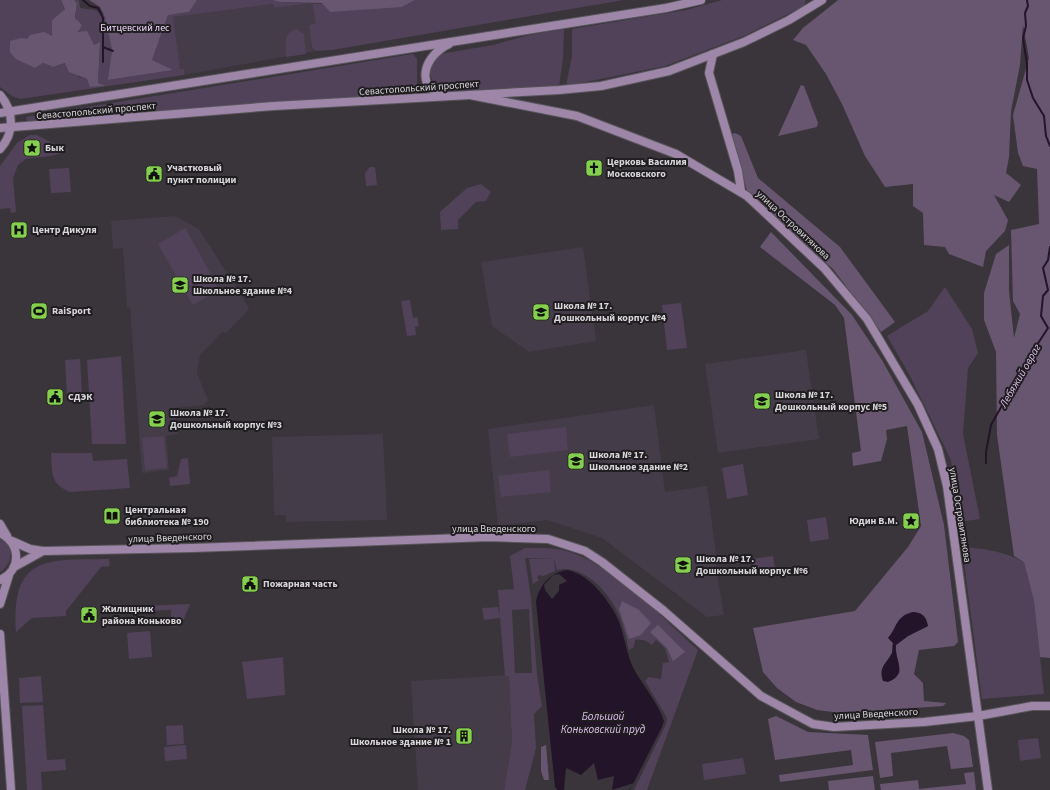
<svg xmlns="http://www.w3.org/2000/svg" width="1050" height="790" viewBox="0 0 1050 790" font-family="'Source Sans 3',sans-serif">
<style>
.built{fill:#443c48}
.green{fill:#514259;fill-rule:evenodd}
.forest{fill:#685670;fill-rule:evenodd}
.water{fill:#23142a}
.pier{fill:#39353b}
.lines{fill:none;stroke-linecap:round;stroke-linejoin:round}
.stream{stroke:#23142a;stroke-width:2}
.secondary-casing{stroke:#585459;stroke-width:10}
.secondary{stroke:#9d86a8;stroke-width:8}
.labels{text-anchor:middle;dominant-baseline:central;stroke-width:4;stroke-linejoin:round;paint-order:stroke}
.park-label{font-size:10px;fill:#eedaf9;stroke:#1f1d20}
.street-label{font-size:10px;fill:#d9d6da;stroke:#1f1d20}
.poi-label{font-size:10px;font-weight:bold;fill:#d9d6da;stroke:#1f1d20;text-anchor:start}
.water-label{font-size:11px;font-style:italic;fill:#ddbced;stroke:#1f1d20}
</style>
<rect width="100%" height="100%" fill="#39353b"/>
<g class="built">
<path d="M312,3L316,23L309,25L312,48L316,51L184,75V69L180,70L172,17L273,4L274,8Z"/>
<path d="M175,216L199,229L249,308L247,312L226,333L222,332L200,355L197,373L208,400L204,405L175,408L178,434L166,436L169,470L142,473L130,308L127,307L123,248L113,249L111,221Z"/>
<path d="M583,247L596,341L529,352L492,326L481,262Z"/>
<path d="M806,350L819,439L718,453L705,364Z"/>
<path d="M654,405L665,492L707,486L717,561L716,568L724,615L707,617L602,538L547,520L498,526L488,429Z"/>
<path d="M383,434L387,520L286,522V515H274L272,437Z"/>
<path d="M509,675L512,742L504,790H418L411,681Z"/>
</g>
<g class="green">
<path d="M0,0H61L65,9L52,20V37L28,64L35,68L43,63L53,67L66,63L79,77L87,79L91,87L104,86L98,83L100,43L94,45C74,29 74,28 77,3L74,0H79L80,8L95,10L105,16L112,50L109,80L172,70L152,60L168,15L189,12L197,0H272L279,2L402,7L415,0H624L332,50L316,51L312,48L309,25L316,23L312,3L274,8L273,4L173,17L180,69H184V75L20,99L12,96L0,87Z"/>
<path d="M722,0H806L804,6L746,35L665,66L566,86L572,56V29L686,10Z"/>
<path d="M296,29L304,34L306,54L286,57C286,46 283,33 296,29Z"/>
<path d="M564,29L563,59L559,86L443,91L433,83L429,70L432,63L440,54L493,45L529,35Z"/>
<path d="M413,54L417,59V93L27,121L26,117Z"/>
<path d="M30,135H37L68,151L51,156L26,159L18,165L13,178L16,212L11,213L10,208L0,209V166L17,143Z"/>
<path d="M370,167H375L377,185L366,186L365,173Z"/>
<path d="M69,168L71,192L51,193L49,169Z"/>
<path d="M481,184L491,192L486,201L476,202L458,220V229L441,230L440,212L467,188Z"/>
<path d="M185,228L211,274L184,290L158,244Z"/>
<path d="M212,277L219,290L193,305L185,291Z"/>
<path d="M945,287L972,329L978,353L968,368L963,434L980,519L959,522L951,460L909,374L887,336L928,311Z"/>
<path d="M410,300L413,318L417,317L419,326L415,327L416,335L407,336L401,301Z"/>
<path d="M681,303L687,348L667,350L662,305Z"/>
<path d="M121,356L126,444H92L87,360Z"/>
<path d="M80,359L82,395L67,396L65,360Z"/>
<path d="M566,427L568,450L510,457L507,434Z"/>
<path d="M164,436L167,468L145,470L142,438Z"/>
<path d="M51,453H92L93,461L127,459L130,488L70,492C50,484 52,472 51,453Z"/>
<path d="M188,458L190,484L170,486L169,478L177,476L181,459Z"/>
<path d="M743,464L748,495L727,499L722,468Z"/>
<path d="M549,470L551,492L501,497L498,476Z"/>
<path d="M826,517L829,539L810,542L807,520Z"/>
<path d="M0,539C15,546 13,564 0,572Z"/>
<path d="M962,547C983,548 1006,552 1024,562L1034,601L1044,694L982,699Z"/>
<path d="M525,548C540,548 556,547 570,552C618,569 661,617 698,650L647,790H634L666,724L667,718L645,681L649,677L661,679L663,663L669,662L665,648L656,640L652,645C647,640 642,639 635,640L634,647L629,650C626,637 623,623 617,611C607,590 582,564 557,570L554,559L525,558L531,598L537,675L542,706L534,714L536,748L525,790H504L512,742L509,676H505L500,618L484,620L482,608L498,607L500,617L498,590L514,589L510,556ZM529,609L532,673H515L512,610Z"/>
<path d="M773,556L775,569L754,571L752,559Z"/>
<path d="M109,559L110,566L101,567L66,611V616L32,618L16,632C11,554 47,560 109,559Z"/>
<path d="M529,559H554L555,571L543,576L539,575L537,578L539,580L533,584Z"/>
<path d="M190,604L181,626L171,627V610L144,611L143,606Z"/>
<path d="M150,631L152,657L129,659L127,633Z"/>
<path d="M283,657L285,695L247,699L242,662Z"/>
<path d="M41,676L43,702L20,703L19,678Z"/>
<path d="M43,705L47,760L65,759L66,770L41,772L42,790H27L22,706Z"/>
<path d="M183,725L184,744L167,745L166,726Z"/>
<path d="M1038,738L1041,758L1020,761L1018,740Z"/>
<path d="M186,745L187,759L165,761L164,747Z"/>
<path d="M743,758L746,774L704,780L702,764Z"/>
</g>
<g class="forest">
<path d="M61,0H74L77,3L75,18L82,25L78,32L87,31L94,45L100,42L98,83L105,86L90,87L87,79L69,72L65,63L53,67L43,63L35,68L16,59L10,52V41L21,38L27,39L30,35L44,32L52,36V20L65,9Z"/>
<path d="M89,0H197L189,12L168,15L152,60L173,70L108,80L112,50L105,17L100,7Z"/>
<path d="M272,0H415L402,7L330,12L322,3L279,2Z"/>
<path d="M838,0H1050V658L1040,657L1034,601L1024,562L1014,556L997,435L996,352L984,320V293L996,254L1009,245V291L1014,338L1020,314L1013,301L1011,230L1039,224L1037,169L1023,166L1018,153L1013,115L1029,58L1023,25L1020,65L1011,111L1009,157L1006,173L1021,185L1009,202L994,195L1008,220L1005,231L986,251L983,267L949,254L945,247L924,245L923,213L913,206V184L885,187L865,156L842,104L826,74L806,45L793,40L803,28Z"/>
<path d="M801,85L804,86L818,123L817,127L778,136Z"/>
<path d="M735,133L741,136L758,178L840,247L895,322L881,332L833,269L747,191L732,134Z"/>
<path d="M771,232L852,315L882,360L922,432L944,525L958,642L954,646L919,650L914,674L923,683L924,701L946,703L943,706L841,713L817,710L796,702L777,688L763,672L753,628L855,611L908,547L921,526L907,426L886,430L887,439L881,461L853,466L852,453L861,451L844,318L835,305L760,247ZM913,612L920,613L928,626L908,636L896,645C895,656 901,663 899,674L883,667L892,653L893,643L889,638L904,615Z"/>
<path d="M622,601L639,610L651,623L641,635L629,639L619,609Z"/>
<path d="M658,625L685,652L673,661L667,648L650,632Z"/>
<path d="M776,716L808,732L868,735L873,770L780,782L779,775L853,765L851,750L775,760L768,719Z"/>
<path d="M953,733L964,736L969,740L973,767L951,769L947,746L891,753L893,776L880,778L875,742Z"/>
<path d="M546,745L549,780H544L541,771V747Z"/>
<path d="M974,772L976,790H881L880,784L918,780L919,789L966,784L964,773Z"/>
<path d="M873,776L875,790H829L828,781Z"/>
</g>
<g class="water">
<path d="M568,570C589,575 606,597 616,615C625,633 625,653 635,671C644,687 658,703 664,721L662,727L630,790H557L555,787L536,602C539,586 550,572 568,570Z"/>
<path d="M913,612C923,613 926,616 928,626L908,636L896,645C894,661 909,674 888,682L883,681C878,666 887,664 892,653C893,651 892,646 893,643L888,638C898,626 895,617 913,612Z"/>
</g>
<g class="pier">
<path d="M559,574L567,581L559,585V591L552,599L545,590L544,585L553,575Z"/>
<path d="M594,763L598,780L614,776L612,790L634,783L630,789L628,790H564L566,768L581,775Z"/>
</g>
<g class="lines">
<g class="stream">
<path d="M83,0L90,6L98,8L103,18V62"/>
<path d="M1027,0L1028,6L1025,13L1026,26L1023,38L1027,64V80L1033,98L1044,116L1046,136L1050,146"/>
<path d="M103,47L113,51"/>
<path d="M986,463V452L991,425L1031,354L1048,328L1041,316L1043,296L1048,290L1043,268L1048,260L1050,247"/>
</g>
<defs>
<g id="secondary">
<path d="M713,54L709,73L738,171L741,191"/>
<path d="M0,95C14,111 15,133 0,149"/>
<path d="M470,95L577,116L676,154L747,196L824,268L867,319L918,405L938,449L947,486L988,790"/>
<path d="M444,96C413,86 425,55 449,44"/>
<path d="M0,113L666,8L701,0"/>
<path d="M0,128L274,106L559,90L601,86L669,71L744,42L789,20L822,0"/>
<path d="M0,524L7,536"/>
<path d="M0,533C21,543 22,570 0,580"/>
<path d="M12,541L30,549L43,551L193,548L488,537L548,539L585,551L602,562L664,611L761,696L813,724L834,727L924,722L978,716L1032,706H1050"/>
<path d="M14,567L43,551"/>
<path d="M0,604L9,575"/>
<path d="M0,634L11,790"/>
</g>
</defs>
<use href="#secondary" class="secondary-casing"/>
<use href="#secondary" class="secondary"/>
</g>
<defs>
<symbol id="sight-square" viewBox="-11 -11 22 22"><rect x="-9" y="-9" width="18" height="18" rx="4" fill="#84cf4d" stroke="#1f1d20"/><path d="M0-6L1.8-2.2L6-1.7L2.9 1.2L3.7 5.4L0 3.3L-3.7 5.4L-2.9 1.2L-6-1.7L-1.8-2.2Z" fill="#111"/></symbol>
<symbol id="church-square" viewBox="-11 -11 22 22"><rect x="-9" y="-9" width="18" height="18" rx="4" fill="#84cf4d" stroke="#1f1d20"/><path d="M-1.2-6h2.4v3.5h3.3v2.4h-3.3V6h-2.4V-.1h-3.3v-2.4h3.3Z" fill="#111"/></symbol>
<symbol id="civic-square" viewBox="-11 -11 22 22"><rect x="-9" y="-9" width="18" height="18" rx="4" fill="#84cf4d" stroke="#1f1d20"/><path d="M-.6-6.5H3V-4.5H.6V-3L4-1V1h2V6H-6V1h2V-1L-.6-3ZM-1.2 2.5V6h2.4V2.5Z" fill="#111"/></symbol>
<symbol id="hospital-square" viewBox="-11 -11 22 22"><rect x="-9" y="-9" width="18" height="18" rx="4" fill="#84cf4d" stroke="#1f1d20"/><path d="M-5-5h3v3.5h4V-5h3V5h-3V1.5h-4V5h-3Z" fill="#111"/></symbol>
<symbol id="school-square" viewBox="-11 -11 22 22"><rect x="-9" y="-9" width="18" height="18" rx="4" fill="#84cf4d" stroke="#1f1d20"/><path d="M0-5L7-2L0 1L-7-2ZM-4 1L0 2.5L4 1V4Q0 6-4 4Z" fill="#111"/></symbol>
<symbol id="stadium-square" viewBox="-11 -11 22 22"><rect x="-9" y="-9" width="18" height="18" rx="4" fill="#84cf4d" stroke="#1f1d20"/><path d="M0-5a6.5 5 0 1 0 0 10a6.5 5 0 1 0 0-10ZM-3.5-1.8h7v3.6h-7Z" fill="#111"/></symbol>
<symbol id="library-square" viewBox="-11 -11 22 22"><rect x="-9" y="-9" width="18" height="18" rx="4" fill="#84cf4d" stroke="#1f1d20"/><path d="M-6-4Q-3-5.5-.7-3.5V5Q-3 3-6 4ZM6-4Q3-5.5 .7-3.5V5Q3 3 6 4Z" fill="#111"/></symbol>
<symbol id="building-square" viewBox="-11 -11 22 22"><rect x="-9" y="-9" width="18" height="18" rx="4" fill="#84cf4d" stroke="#1f1d20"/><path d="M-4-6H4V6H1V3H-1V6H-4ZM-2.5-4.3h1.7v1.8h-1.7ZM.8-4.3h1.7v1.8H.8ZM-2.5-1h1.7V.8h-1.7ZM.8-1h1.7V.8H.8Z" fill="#111"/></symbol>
</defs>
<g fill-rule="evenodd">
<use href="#sight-square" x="22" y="138" width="20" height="20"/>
<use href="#church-square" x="584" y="158" width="20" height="20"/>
<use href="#civic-square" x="144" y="164" width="20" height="20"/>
<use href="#hospital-square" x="9" y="220" width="20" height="20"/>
<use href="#school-square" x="170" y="275" width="20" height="20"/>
<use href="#stadium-square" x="29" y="301" width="20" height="20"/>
<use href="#school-square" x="531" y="302" width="20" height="20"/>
<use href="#civic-square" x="45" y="387" width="20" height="20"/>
<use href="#school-square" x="752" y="391" width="20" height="20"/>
<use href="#school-square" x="147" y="409" width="20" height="20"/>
<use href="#school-square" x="566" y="451" width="20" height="20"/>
<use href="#library-square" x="102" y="506" width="20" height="20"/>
<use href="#sight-square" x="901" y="511" width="20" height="20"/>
<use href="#school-square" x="673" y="555" width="20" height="20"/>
<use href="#civic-square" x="240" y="574" width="20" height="20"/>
<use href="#civic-square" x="79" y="605" width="20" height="20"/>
<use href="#building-square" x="454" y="726" width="20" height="20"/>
</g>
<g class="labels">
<g class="park-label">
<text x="135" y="28">Битцевский лес</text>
</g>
<g class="street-label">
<text transform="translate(419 88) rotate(-4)">Севастопольский проспект</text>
<text transform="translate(96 111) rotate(-5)">Севастопольский проспект</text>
<text transform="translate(793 225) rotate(43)">улица Островитянова</text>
<text transform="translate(960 515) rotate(81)">улица Островитянова</text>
<text x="494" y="529">улица Введенского</text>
<text transform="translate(170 538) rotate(-2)">улица Введенского</text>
<text transform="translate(876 714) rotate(-3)">улица Введенского</text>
</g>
<g class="poi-label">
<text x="45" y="148">Бык</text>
<text x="607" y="162">Церковь Василия<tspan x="607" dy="12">Московского</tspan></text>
<text x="167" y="168">Участковый<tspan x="167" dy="12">пункт полиции</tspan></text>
<text x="32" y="230">Центр Дикуля</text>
<text x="193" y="279">Школа № 17.<tspan x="193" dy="12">Школьное здание №4</tspan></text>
<text x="554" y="306">Школа № 17.<tspan x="554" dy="12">Дошкольный корпус №4</tspan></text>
<text x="52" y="311">RaiSport</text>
<text x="775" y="395">Школа № 17.<tspan x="775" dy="12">Дошкольный корпус №5</tspan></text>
<text x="68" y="397">СДЭК</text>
<text x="170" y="413">Школа № 17.<tspan x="170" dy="12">Дошкольный корпус №3</tspan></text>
<text x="589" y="455">Школа № 17.<tspan x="589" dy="12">Школьное здание №2</tspan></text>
<text x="125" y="510">Центральная<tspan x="125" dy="12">библиотека № 190</tspan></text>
<text x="898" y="521" text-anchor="end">Юдин В.М.</text>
<text x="696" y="559">Школа № 17.<tspan x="696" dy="12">Дошкольный корпус №6</tspan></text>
<text x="263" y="584">Пожарная часть</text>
<text x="102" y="609">Жилищник<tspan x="102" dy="12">района Коньково</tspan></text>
<text x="451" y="730" text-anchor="end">Школа № 17.<tspan x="451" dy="12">Школьное здание № 1</tspan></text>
</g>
<g class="water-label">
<text transform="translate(1020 376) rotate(-60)">Лебяжий овраг</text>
<text x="603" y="716">Большой<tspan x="603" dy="13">Коньковский пруд</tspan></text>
</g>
</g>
</svg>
